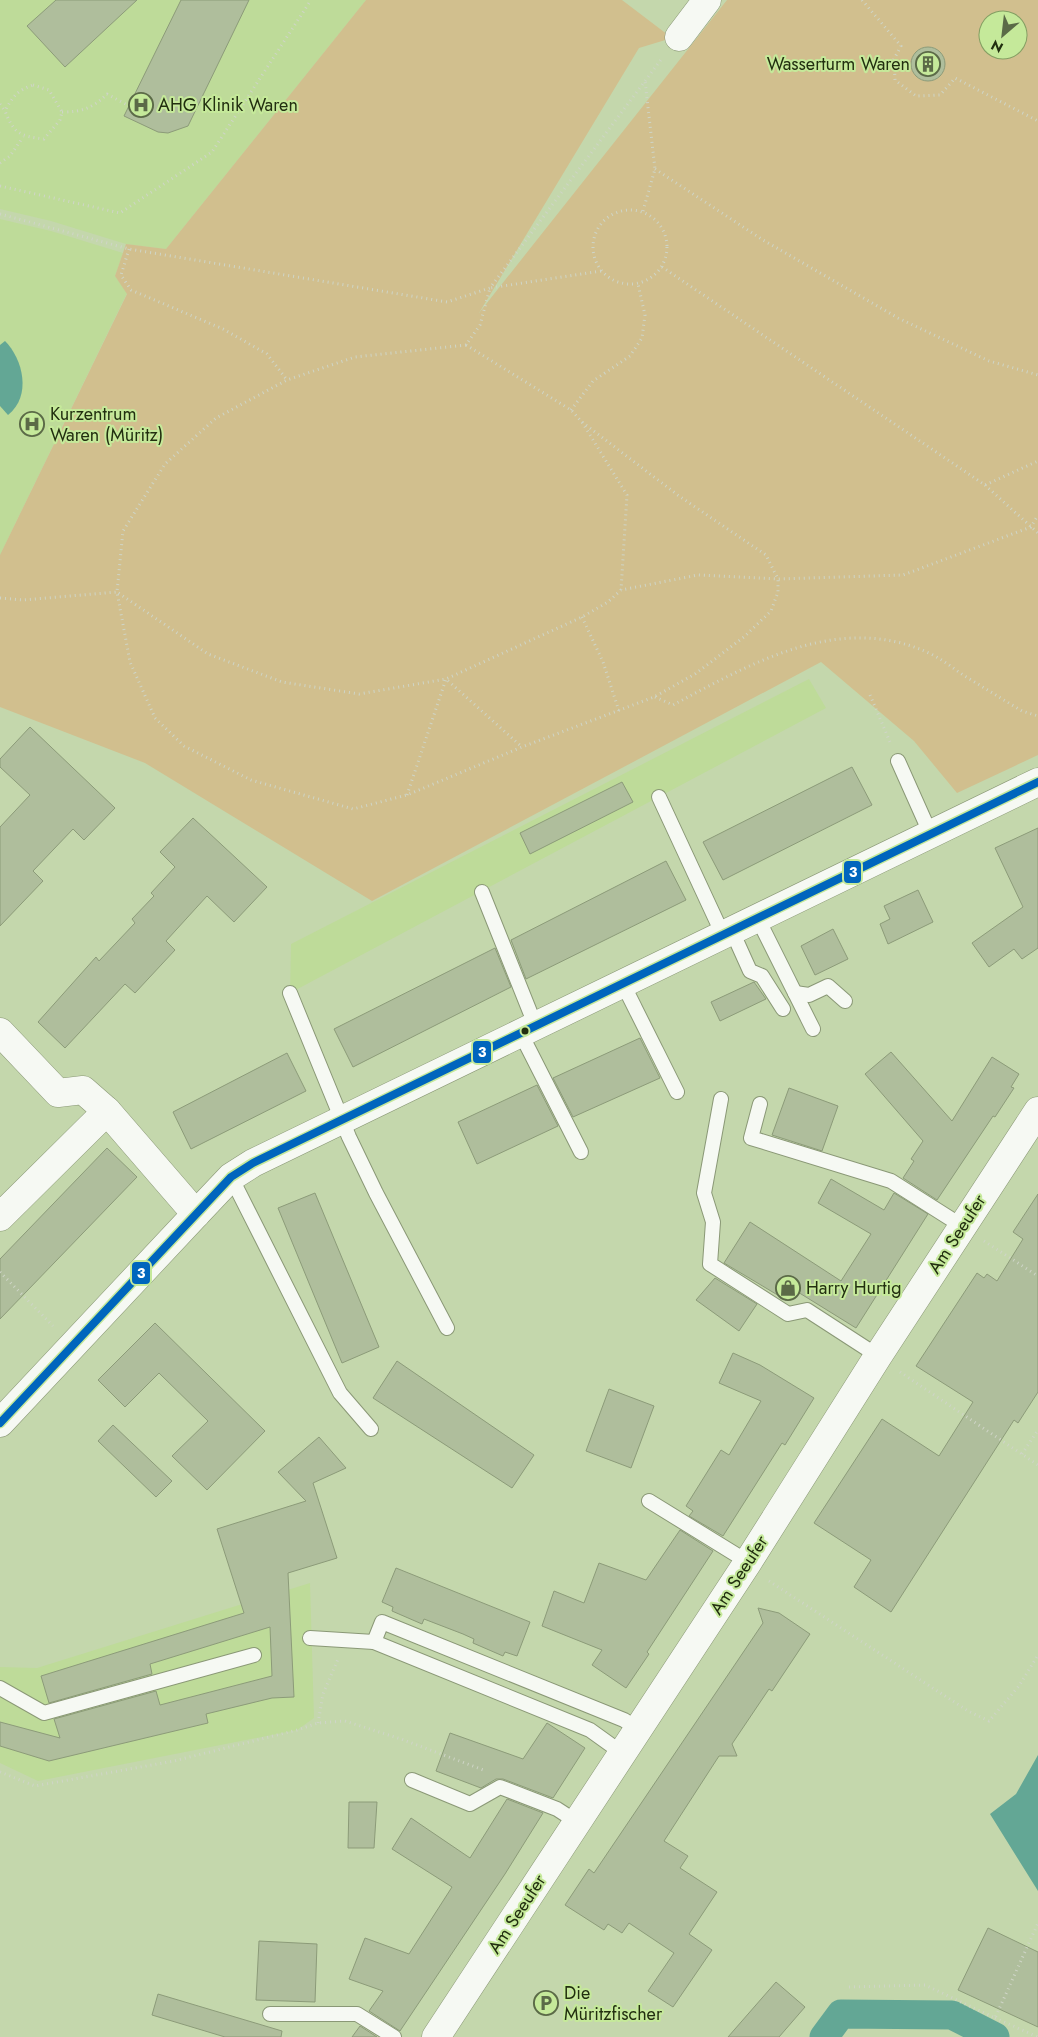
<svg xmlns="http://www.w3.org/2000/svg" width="1038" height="2037" viewBox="0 0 1038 2037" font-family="Jost,sans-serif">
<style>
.built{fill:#bedb99}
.green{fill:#d1bf8e;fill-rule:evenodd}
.water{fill:#63a795}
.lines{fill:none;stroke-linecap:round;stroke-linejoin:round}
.canal{stroke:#63a795;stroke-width:29}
.building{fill:#afbe9c;stroke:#8c9b79}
.lane-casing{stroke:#8a9876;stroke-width:16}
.street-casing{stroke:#8a9876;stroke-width:29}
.path{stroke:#cfd5c7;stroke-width:3;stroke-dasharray:1 4;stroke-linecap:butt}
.lane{stroke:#f6f9f3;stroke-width:14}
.street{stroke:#f6f9f3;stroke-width:28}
.bus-1-casing{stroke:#c5e99a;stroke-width:11}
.bus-1{stroke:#0065bd;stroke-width:8}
.bus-dot{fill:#222f10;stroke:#c5e99a;stroke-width:2}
.labels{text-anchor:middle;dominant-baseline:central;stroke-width:4;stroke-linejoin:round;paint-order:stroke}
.poi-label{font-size:18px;fill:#222f10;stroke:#c5e99a;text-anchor:start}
.street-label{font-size:18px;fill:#222f10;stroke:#c5e99a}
.line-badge{stroke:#c5e99a;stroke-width:2}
.badge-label{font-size:14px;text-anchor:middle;font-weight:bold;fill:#fff}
</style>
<rect width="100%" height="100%" fill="#c4d7ac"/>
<g class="built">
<path d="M0,0H366L166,249L126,244L51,221L0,209Z"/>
<path d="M0,219L51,231L123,253L115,276L127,293L0,555Z"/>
<path d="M809,679L826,708L290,993L291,944Z"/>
<path d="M310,1583L314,1718L297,1730L38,1781L0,1763V1667L37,1668Z"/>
</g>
<path class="green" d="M366,0H622L672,38L639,48L479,313L727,0H1038V755L957,793L914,741L821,662L372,901L145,763L0,707V555L127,294L115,276L126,244L166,249ZM988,20H1018V50H988Z"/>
<g class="water">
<path d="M5,341C23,359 32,396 8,415L0,406V345Z"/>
<path d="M1038,1755V1891L990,1814L1016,1794Z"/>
</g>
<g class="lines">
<path class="canal" d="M824,2037L841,2014L952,2015L995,2037"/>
</g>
<g class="building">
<path d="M56,0H137L65,67L27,26Z"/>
<path d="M181,0H249L188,126L168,133L158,132L124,116Z"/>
<circle cx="928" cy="64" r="17"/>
<path d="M30,727L115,808L84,840L73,829L33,871L43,881L0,926V827L30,795L0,767V759Z"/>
<path d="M852,767L872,805L723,880L703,842Z"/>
<path d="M622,782L633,802L530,854L520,833Z"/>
<path d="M193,818L267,887L234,922L207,896L166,941L175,950L135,993L125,984L65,1048L38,1022L96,957L99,961L135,923L132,919L154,896L151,893L175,867L160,852Z"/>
<path d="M1038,828V948L1022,959L1014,949L989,967L972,943L1023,907L995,848Z"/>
<path d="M666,861L686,900L526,979L511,940Z"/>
<path d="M918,890L933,922L888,944L880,924L890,919L884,906Z"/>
<path d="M833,929L848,959L815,975L801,946Z"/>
<path d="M495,948L511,987L353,1067L334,1029Z"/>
<path d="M754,982L766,999L720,1021L711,1002Z"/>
<path d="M640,1038L660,1078L573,1117L553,1078Z"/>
<path d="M891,1052L952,1121L992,1057L1019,1074L1011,1087L1014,1088L995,1117L993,1116L937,1200L903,1178L914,1161L911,1159L923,1141L865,1074Z"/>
<path d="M287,1053L306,1091L191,1149L173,1112Z"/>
<path d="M537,1085L558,1126L477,1164L458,1122Z"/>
<path d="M789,1088L838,1106L822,1151L772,1135Z"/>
<path d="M107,1148L137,1177L0,1319V1259Z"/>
<path d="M831,1179L884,1210L894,1193L928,1214L856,1328L793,1289L786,1300L724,1263L750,1222L841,1281L871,1234L818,1203Z"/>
<path d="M315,1193L379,1347L342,1363L278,1208Z"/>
<path d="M1038,1194V1392L1018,1423L1014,1420L891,1612L854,1587L871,1560L814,1523L882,1419L939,1456L973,1402L916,1366L977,1273L984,1278L987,1274L997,1281L1023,1239L1013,1232Z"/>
<path d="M715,1278L757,1304L739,1331L696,1300Z"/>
<path d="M155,1323L265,1431L207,1490L172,1456L208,1421L159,1373L125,1407L98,1380Z"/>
<path d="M733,1353L760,1365L814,1398L785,1445L782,1443L723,1536L689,1516L693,1511L686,1506L721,1450L729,1455L761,1401L719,1383Z"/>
<path d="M397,1361L534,1455L512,1488L373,1398Z"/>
<path d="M609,1389L654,1406L631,1468L586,1451Z"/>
<path d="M113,1425L172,1481L156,1497L98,1441Z"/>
<path d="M319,1437L346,1468L313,1483L337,1558L288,1573L294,1697L272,1698L206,1714L208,1723L49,1761L0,1746V1722L60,1738L54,1719L156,1691L160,1705L272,1676L270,1627L150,1664L152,1674L49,1703L41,1676L244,1613L217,1529L306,1501L278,1472Z"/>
<path d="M680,1530L713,1551L647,1652L649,1654L626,1688L592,1665L602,1650L542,1626L554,1591L584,1603L599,1563L646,1580Z"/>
<path d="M396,1568L530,1622L517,1656L505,1652L503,1656L473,1643L474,1639L463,1634L424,1619L422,1624L392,1611L393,1607L382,1602Z"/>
<path d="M758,1608L779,1613L810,1634L772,1691L769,1689L732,1744L737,1756H719L664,1841L688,1856L680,1868L717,1892L689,1934L712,1950L673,2007L648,1991L674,1953L629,1923L622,1933L608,1924L604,1930L565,1905L589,1869L594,1873L763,1623Z"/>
<path d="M547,1723L585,1748L553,1798L503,1779H496L481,1788L436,1771L450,1733L523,1759Z"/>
<path d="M507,1799L543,1813L505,1874L400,2031L369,2011L383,1991L349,1979L365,1938L409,1954L452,1887L392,1849L411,1818L470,1858Z"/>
<path d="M349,1802H377L374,1848H348Z"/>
<path d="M988,1928L1038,1952V2027L958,1990Z"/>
<path d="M259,1941L317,1944L315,2002L256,2000Z"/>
<path d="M776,1982L805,2007L779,2037H728Z"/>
<path d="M158,1994L282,2031L281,2037H225L152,2015Z"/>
<path d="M360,2026L377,2037H352Z"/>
</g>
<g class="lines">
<defs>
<g id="lane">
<path d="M898,761L931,835"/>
<path d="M659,797L723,935"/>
<path d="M482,892L536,1027"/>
<path d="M758,919L813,1029"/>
<path d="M732,931L750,971L762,976L783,1009"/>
<path d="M623,984L677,1092"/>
<path d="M290,993L349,1137L376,1193L447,1328"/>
<path d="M795,993L809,995L828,986L845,1001"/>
<path d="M521,1034L581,1152"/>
<path d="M721,1099L704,1193L713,1222L710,1264L788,1314L807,1310L878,1356"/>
<path d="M760,1104L751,1138L891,1181L962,1226"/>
<path d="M231,1177L340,1393L371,1429"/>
<path d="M649,1501L748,1562"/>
<path d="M310,1638L374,1642L590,1730L622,1753"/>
<path d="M374,1642L382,1622L624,1720L638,1729"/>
<path d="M0,1688L44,1713L254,1655"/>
<path d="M412,1780L470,1804L500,1787L557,1809L577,1822"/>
<path d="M270,2014H357L394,2037"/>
</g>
<g id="street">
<path d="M679,37L707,0"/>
<path d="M0,1032L58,1093L83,1090L107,1111L196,1214"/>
<path d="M0,1217L107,1111"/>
<path d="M0,1423L196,1214L231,1177L253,1163L1038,782"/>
<path d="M436,2037L748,1562L878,1356L1038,1111"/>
</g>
</defs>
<use href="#lane" class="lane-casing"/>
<use href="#street" class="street-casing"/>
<g class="path">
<path d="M862,0L901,46L894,59L895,80L916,96L940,95L955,78L1038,121"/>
<path d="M33,85L49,90L62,112L60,120L44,139C20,136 14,134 5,111C12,97 18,90 33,85Z"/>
<path d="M0,104L5,111"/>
<path d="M62,112C82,112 93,108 107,94L129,106"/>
<path d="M0,163L10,156L23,137"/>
<path d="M655,169L763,240L898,318L989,361L1038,375"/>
<path d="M0,186L120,213L212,152L311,0"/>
<circle cx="630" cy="247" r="37"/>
<path d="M643,211L655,169L645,81"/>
<path d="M0,214L129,249L447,302L490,288L663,57"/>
<path d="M129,249L121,275L131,290L223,329L267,354L287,380"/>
<path d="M662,267L985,485L1038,461"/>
<path d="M601,271L490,288L480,325L466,345L355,357L287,380L216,418L165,464L123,531L117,592L208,654L282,682L359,694L446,679L582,617L608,602L621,590L698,575L778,579L903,575L1031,527L1038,515"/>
<path d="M466,345L571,410L582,422L627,495L621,590"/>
<path d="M571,410L593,381L630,356L642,338L645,315L638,284"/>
<path d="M985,485L1038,533"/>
<path d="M0,598L23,600L117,592L130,662L155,718L184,746L251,780L353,809L407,795L522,747L654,697L695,674L744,637L771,611L778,592V579L766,555L679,496L582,422"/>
<path d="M582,617L603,662L619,711"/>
<path d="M870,695L890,742"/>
<path d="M655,697L673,705C752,663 841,611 931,654C943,660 953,668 963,675C983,687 1002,699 1022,711L1038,716"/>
<path d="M407,795L446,679L522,747"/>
<path d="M984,1241L1038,1276"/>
<path d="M0,1272L53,1326"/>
<path d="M900,1372L1038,1465"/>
<path d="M1022,1454L1038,1430"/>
<path d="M769,1581L968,1711L989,1721L1019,1686L1038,1655"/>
<path d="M318,1723L323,1694L338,1659"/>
<path d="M0,1772L35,1786L174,1761L297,1730L318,1723L345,1721L401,1739L486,1771"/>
<path d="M849,1987L925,1985L995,2018L1038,1923"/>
<path d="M995,2018L1038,2037"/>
</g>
<use href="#lane" class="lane"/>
<use href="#street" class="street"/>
<defs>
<path id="bus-1" d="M0,1423L231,1177L253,1163L1038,782"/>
</defs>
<use href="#bus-1" class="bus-1-casing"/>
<use href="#bus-1" class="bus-1"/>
</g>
<defs>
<symbol id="building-ring" viewBox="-11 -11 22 22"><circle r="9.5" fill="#c5e99a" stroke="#5b6a47" stroke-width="1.5"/><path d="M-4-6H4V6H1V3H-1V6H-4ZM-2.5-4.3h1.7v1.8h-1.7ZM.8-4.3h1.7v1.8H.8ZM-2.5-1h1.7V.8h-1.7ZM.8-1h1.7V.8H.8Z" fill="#5b6a47"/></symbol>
<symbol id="hospital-ring" viewBox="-11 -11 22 22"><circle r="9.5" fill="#c5e99a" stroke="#5b6a47" stroke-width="1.5"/><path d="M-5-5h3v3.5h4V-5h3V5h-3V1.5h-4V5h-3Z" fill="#5b6a47"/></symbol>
<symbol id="shop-ring" viewBox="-11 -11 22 22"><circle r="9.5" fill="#c5e99a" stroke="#5b6a47" stroke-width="1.5"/><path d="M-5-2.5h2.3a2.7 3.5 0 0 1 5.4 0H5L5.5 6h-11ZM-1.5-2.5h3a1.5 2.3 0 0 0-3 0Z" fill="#5b6a47"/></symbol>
<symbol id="parking-ring" viewBox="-11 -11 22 22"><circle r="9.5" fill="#c5e99a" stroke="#5b6a47" stroke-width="1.5"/><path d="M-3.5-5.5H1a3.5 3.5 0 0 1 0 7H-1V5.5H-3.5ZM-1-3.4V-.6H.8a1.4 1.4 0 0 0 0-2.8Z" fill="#5b6a47"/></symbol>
</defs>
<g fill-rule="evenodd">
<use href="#building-ring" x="914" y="50" width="28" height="28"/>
<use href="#hospital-ring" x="127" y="91" width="28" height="28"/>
<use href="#hospital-ring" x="18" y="410" width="28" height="28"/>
<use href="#shop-ring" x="774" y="1274" width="28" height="28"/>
<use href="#parking-ring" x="532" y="1989" width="28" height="28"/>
</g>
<circle class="bus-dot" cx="525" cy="1031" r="4.5"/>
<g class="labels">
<g class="poi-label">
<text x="910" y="64" text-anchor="end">Wasserturm Waren</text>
<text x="158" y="105">AHG Klinik Waren</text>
<text x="50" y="414">Kurzentrum<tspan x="50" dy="21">Waren (Müritz)</tspan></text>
<text x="806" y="1288">Harry Hurtig</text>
<text x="564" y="1993">Die<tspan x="564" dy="21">Müritzfischer</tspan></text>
</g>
<g class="street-label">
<text transform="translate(957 1234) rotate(-57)">Am Seeufer</text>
<text transform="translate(739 1575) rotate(-57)">Am Seeufer</text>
<text transform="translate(517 1914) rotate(-57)">Am Seeufer</text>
</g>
</g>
<g class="line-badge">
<rect x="843" y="860" width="19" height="24" rx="5" fill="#0065bd"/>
<rect x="472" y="1040" width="20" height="24" rx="5" fill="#0065bd"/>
<rect x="131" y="1261" width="20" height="24" rx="5" fill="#0065bd"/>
</g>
<g class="badge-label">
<text x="853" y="877">3</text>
<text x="482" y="1057">3</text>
<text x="141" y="1278">3</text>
</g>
<g transform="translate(1003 35) rotate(208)"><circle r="24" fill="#c5e99a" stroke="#849f63"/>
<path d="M0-4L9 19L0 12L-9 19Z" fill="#5b6a47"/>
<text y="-8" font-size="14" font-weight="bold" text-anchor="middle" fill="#222f10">N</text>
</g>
</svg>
